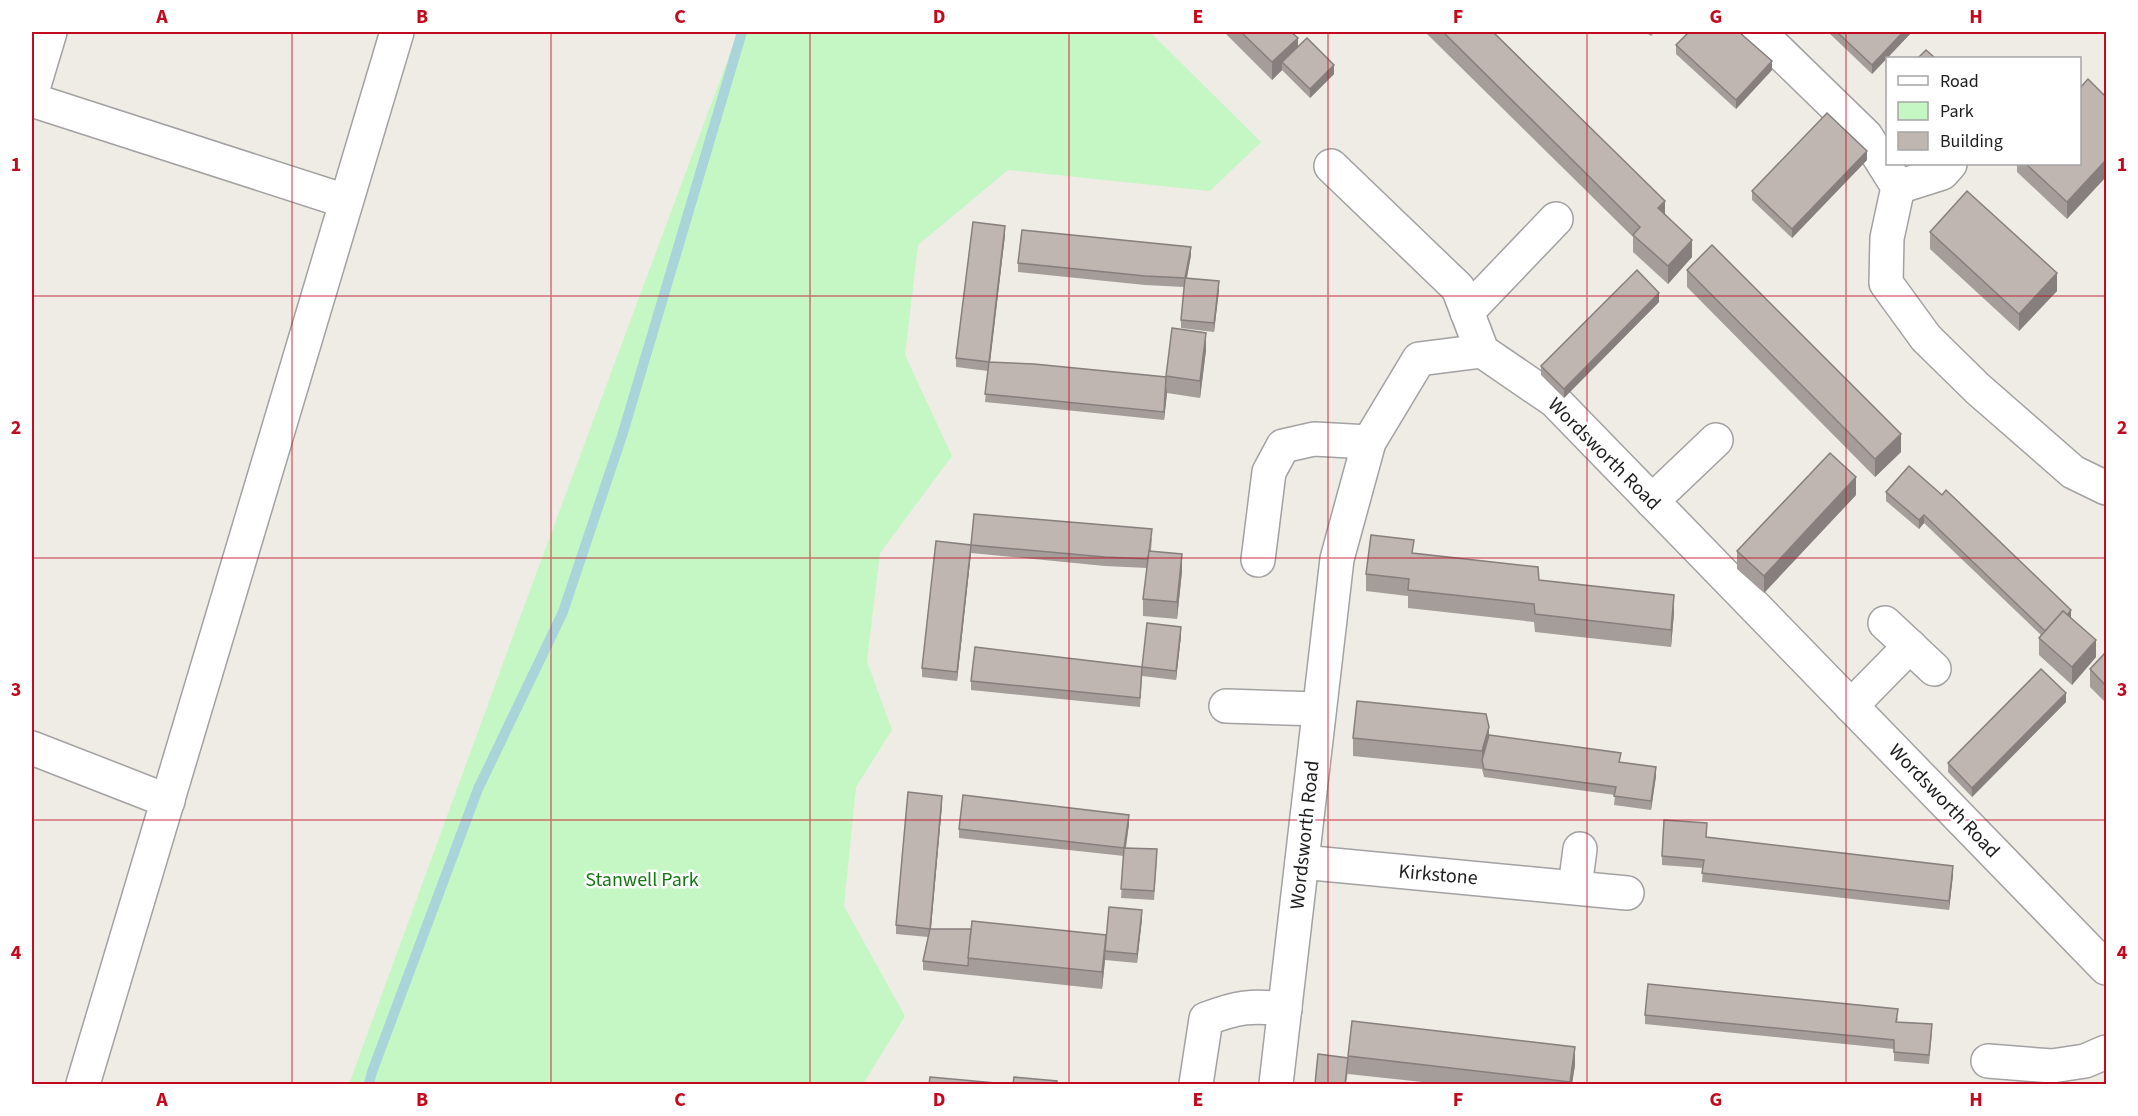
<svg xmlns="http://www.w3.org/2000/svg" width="2138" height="1116" viewBox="0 0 2138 1116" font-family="'Source Sans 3',sans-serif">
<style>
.park{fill:#c5f7c4}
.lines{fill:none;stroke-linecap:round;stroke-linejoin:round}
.stream{stroke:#a8d4da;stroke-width:10}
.minor-casing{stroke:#a2a2a2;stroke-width:36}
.minor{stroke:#fff;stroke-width:33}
.wall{fill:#a49d99}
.shaded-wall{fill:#867f7d}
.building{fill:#bfb6b2;stroke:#867f7d;stroke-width:1.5}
.grid{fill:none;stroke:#c20a1e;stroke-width:1.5;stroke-opacity:0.55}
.labels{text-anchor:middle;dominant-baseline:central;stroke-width:5;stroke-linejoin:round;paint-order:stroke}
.street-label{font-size:20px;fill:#1e1e1e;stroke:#fff}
.park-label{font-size:20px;fill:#137811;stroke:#fff}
.neatline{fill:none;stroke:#c20a1e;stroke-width:2}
.grid-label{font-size:20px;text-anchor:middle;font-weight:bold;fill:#c20a1e}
</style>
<rect width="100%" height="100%" fill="#efebe5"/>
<path class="park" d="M738,32H1150L1261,142L1210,191L1008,170L918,245L905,355L952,456L880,553L867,661L892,730L856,787L844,906L905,1016L863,1084H349L517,625Z"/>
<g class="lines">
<path class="stream" d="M369,1084L372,1072L478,789L563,612L622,436L742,32"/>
<defs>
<g id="minor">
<path d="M1759,32L1866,136L1898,187L1887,238L1886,283L1926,338L1978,389L2073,472L2106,488"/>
<path d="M32,92L50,32"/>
<path d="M32,100L345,201"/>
<path d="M1331,166L1458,288L1482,351"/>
<path d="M1898,187L1942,173L1950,164"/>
<path d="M1467,312L1556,219"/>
<path d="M1652,501L1716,440"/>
<path d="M1258,560L1269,472L1283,446L1314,439L1369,442"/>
<path d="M1885,623L1934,669"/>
<path d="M1226,706L1319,709"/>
<path d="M1851,706L1910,646"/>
<path d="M32,748L168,801"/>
<path d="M1302,862L1627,893"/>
<path d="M1575,887L1580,849"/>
<path d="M1988,1061L2052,1066L2085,1061L2106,1052"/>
<path d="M83,1084L397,32"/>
<path d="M1196,1084L1206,1019C1237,1007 1252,1005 1285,1009"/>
<path d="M1276,1084L1337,559L1369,442L1419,359L1482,351L1555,401L2106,968"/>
</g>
</defs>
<use href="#minor" class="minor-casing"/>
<use href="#minor" class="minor"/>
</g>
<g class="wall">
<path d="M1224,32H1291L1298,47L1334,74L1310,98L1282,70L1272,80Z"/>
<path d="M1425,32H1493L1665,214L1692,257L1668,284L1633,252V237Z"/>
<path d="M1645,32H1655L1651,36Z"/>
<path d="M1828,32H1910V34L1872,74Z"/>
<path d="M1676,45L1772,70L1736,109L1676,54Z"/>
<path d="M1867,160L1792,238L1752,200V191Z"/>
<path d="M2017,164H2079L2067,219L2017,172Z"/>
<path d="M1930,232L2057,291L2019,331L1930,249Z"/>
<path d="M1005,235L990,362L1166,377L1172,328L1206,350L1200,398L1167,393L1164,420L985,402L988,371L956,367V358Z"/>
<path d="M1191,255L1187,278L1219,290L1214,332L1181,328V320L1184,287L1145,285L1018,272V263Z"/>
<path d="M1687,270L1901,452L1875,477L1687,287Z"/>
<path d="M1659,302L1564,398L1541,375V366Z"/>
<path d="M1909,466L2071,618L2096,657L2072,685L2039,655V638L2041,635L1924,523L1919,529L1886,501V492Z"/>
<path d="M1856,495L1764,593L1737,569V551Z"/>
<path d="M1152,538L1151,551L1182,571L1177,619L1143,616V599L1147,568L1105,566L971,553L957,681L922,677V668L971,545Z"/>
<path d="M1414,553L1539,580L1674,613L1671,647L1535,632L1534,622L1408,608V596L1366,591V574Z"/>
<path d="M1181,636L1176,680L1142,676L1140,707L971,690V681L1142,667Z"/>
<path d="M2106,652V703L2090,687V669Z"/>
<path d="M2066,702L1972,797L1948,772V763Z"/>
<path d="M1489,735L1621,762L1656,776L1651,810L1614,805L1615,795L1484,777L1482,769L1353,756V738Z"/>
<path d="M942,805L931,929L1106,935L1142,919L1137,963L1105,960L1102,989L923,970V961L928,937L896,934V925Z"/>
<path d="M1129,824L1126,848L1157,858L1154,900L1121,898L1124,856L959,838V829Z"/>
<path d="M1706,838L1953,875L1949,910L1702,882L1703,868L1662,865V856Z"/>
<path d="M1645,1015L1898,1018L1897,1022L1932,1033L1929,1064L1894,1061V1049L1645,1024Z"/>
<path d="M1348,1056L1575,1065L1572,1083L1584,1084H1441L1348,1074V1072L1346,1084H1315L1348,1058Z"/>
</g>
<g class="shaded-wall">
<path d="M1903,32H1910V34L1872,74V65Z"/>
<path d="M1298,38V55L1282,62V70L1272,80V62Z"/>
<path d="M1772,61V70L1736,109V100Z"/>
<path d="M1334,65V74L1310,98V89Z"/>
<path d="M1867,151V160L1792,238V229Z"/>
<path d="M2106,160V177L2067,219V202Z"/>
<path d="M1665,201V219L1658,208Z"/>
<path d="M1005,226V235L989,371V362Z"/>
<path d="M1692,240V257L1668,284V266Z"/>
<path d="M1191,247V255L1185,287V278Z"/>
<path d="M2057,273V291L2019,331V314Z"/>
<path d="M1219,281V290L1214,332V323Z"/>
<path d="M1659,293V302L1564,398V389Z"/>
<path d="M1206,333V350L1200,398V381Z"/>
<path d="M1166,386L1167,393L1164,420V412Z"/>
<path d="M1901,434V452L1875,477V459Z"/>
<path d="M1856,477V495L1764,593V576Z"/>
<path d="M1924,515V523L1919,529V520Z"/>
<path d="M971,545V553L957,681V672Z"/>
<path d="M1182,554V571L1177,619V602Z"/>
<path d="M1674,595V613L1671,647V630Z"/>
<path d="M2071,610V619L2049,634Z"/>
<path d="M1181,627V636L1176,680V671Z"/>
<path d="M2096,640V657L2072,685V667Z"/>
<path d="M2066,693V702L1972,797V788Z"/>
<path d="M1489,727V744L1482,760V751Z"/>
<path d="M1656,767V776L1651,810V801Z"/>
<path d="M942,796V805L930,938V929Z"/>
<path d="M1129,815V824L1124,857V848Z"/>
<path d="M1953,866V875L1949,910V901Z"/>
<path d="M1142,910V919L1137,963V954Z"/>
<path d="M1106,935L1105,960L1102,989V972Z"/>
<path d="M1575,1047V1065L1572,1084H1570Z"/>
</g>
<g class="building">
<path d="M1241,32H1291L1298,38L1272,62Z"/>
<path d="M1443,32H1493L1665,201L1658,208L1692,240L1668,266L1633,235L1640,227Z"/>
<path d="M1689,32H1739L1772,61L1736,100L1676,45Z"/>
<path d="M1837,32H1903L1872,65Z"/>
<path d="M1307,38L1334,65L1310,89L1282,62Z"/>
<path d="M1926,50L1935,58H1918Z"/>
<path d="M2088,79L2106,97V160L2067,202L2026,164H2079V89Z"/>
<path d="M1827,113L1867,151L1792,229L1752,191Z"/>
<path d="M1967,191L2057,273L2019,314L1930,232Z"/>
<path d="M973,222L1005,226L989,362L1034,364L1166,377L1164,412L985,394L989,362L956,358Z"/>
<path d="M1022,230L1191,247L1185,278L1219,281L1214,323L1181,320L1185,278L1145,276L1018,263Z"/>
<path d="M1712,245L1901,434L1875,459L1687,270Z"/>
<path d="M1637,270L1659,293L1564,389L1541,366Z"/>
<path d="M1172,328L1206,333L1200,381L1166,376Z"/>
<path d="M1830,453L1856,477L1764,576L1737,551Z"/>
<path d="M1909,466L1942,495L1946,490L2071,610L2067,615L2063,611L2045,631L1924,515L1919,520L1886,492Z"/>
<path d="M974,514L1152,529L1148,559L1105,557L971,545Z"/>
<path d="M1371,535L1414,540L1412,553L1538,567L1539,580L1674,595L1671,630L1535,614L1534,604L1408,590L1409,579L1366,574Z"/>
<path d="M936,541L971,545L957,672L922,668Z"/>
<path d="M1149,551L1182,554L1177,602L1143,599Z"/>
<path d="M2063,611L2096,640L2072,667L2039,638Z"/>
<path d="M1147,623L1181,627L1176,671L1142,667Z"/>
<path d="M975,647L1142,667L1140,698L971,681Z"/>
<path d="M2106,652V686L2090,669Z"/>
<path d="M2041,669L2066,693L1972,788L1948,763Z"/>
<path d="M1357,701L1486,714L1489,727L1482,751L1353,738Z"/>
<path d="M1489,735L1621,753L1619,762L1656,767L1651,801L1614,796L1616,787L1484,769L1482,760Z"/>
<path d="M908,792L942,796L930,929H971L968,966L923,961L930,929L896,925Z"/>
<path d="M963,795L1129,815L1124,848L959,829Z"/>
<path d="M1664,820L1707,823L1706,837L1953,866L1949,901L1702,873L1704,860L1662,856Z"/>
<path d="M1124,848L1157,849L1154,891L1121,889Z"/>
<path d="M1109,907L1142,910L1137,954L1105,951Z"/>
<path d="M972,921L1106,935L1102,972L968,958Z"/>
<path d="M1648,984L1898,1009L1896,1022L1932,1024L1929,1055L1894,1052V1040L1645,1015Z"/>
<path d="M1352,1021L1575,1047L1570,1082L1348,1056Z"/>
<path d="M1318,1054L1348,1058L1345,1084H1315Z"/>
<path d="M930,1077L1007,1084H929Z"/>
<path d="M1014,1077L1057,1081L1056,1084H1013Z"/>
</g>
<path class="grid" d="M292,32V1084M551,32V1084M810,32V1084M1069,32V1084M1328,32V1084M1587,32V1084M1846,32V1084M32,296H2106M32,558H2106M32,820H2106"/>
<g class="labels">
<g class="street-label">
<text transform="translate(1604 454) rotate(45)">Wordsworth Road</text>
<text transform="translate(1944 801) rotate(46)">Wordsworth Road</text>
<text transform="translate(1305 835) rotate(-84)">Wordsworth Road</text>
<text transform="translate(1438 875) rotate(5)">Kirkstone</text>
</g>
<g class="park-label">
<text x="642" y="880">Stanwell Park</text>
</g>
</g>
<rect width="2138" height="1116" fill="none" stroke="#ffffff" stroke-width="66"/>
<rect x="1886" y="57" width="195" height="108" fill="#ffffff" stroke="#a5a5a5" stroke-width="1.5"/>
<rect x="1898" y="76" width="30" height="9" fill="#ffffff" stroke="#a5a5a5" stroke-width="1.5"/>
<text x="1940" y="87" font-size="18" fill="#1e1e1e">Road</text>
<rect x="1898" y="102" width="30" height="18" fill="#c5f7c4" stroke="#a5a5a5" stroke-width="1.5"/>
<text x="1940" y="117" font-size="18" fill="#1e1e1e">Park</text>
<rect x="1898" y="132" width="30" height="18" fill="#bfb6b2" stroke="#a5a5a5" stroke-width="1.5"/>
<text x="1940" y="147" font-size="18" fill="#1e1e1e">Building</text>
<rect x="33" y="33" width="2072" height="1050" class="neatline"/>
<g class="grid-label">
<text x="162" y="23">A</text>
<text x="422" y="23">B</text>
<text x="680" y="23">C</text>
<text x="939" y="23">D</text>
<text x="1198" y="23">E</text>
<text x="1458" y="23">F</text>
<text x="1716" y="23">G</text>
<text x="1976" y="23">H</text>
<text x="16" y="171">1</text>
<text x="2122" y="171">1</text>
<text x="16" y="434">2</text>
<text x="2122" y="434">2</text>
<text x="16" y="696">3</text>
<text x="2122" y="696">3</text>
<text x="16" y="959">4</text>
<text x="2122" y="959">4</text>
<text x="162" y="1106">A</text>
<text x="422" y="1106">B</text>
<text x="680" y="1106">C</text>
<text x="939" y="1106">D</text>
<text x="1198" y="1106">E</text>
<text x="1458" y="1106">F</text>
<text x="1716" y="1106">G</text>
<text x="1976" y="1106">H</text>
</g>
</svg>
